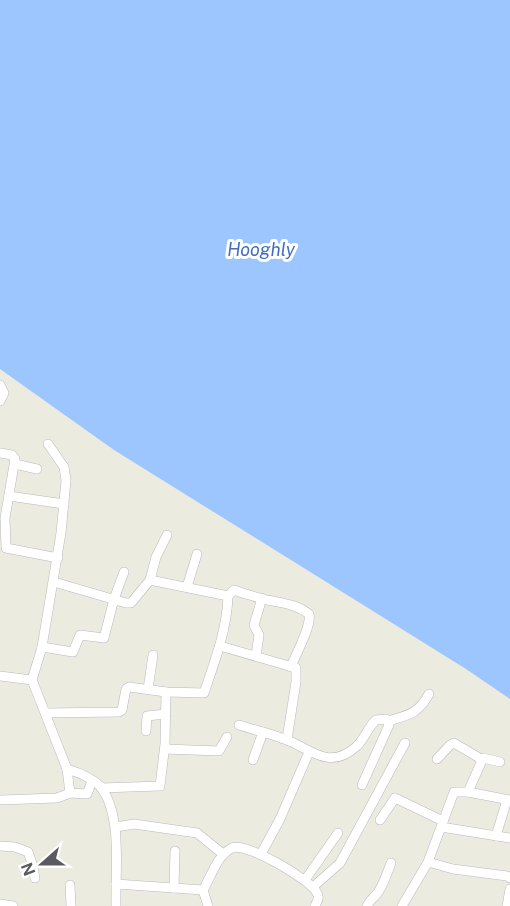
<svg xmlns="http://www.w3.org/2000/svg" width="510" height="906" viewBox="0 0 510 906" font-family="'Public Sans',sans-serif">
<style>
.water{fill:#9ec6fe}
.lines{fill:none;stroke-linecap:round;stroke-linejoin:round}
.minor-casing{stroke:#b8b9bf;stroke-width:10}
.minor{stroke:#fff;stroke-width:9}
.labels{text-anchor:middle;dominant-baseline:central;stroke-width:6;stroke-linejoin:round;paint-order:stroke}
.water-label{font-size:18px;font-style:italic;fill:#426dc0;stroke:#fff}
</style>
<rect width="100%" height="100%" fill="#ecebe0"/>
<path class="water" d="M0,0H510V699L466,669L114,450L0,369Z"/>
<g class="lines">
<defs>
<g id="minor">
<path d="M0,385L4,393L0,401"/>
<path d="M0,453L12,455L15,459L5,518L6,548L58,558"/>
<path d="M15,464L37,469"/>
<path d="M9,496L64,504"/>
<path d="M54,582L126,603H131L150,580L156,557L167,535"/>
<path d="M187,587L197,554"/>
<path d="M228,596L234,590C245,594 256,597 267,600C282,603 296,604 309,614C312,626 296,653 291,667"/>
<path d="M220,646L296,668V682L287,739"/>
<path d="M42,647L61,533L66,480L64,467L48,444"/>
<path d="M256,656L259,635L254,625L262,598"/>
<path d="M0,676L32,680"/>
<path d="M148,689L153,655"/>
<path d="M46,713L119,712L122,710L126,689L129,687L166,692L204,693C215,661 227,629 228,596L150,580"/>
<path d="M388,721C409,715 418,714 429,694"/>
<path d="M239,725C254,730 269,733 284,739C311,748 328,772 357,746C365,738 368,727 376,720L386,719L389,725L362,785"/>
<path d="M146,731L147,716L166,714"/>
<path d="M165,749L219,751L227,737"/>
<path d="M437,759L450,745L454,743L481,759"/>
<path d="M253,760L263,732"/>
<path d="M101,788L160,786L165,744L166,692"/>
<path d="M468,792L510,800"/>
<path d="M70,793L87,794L92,781"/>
<path d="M0,800L57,798L70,793L67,769"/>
<path d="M380,820L395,798L443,821"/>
<path d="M116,827L134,824L197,833L223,854"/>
<path d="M441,827L510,838"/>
<path d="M496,836L507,800"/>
<path d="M0,846L15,847L28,852L32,863L35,878"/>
<path d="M261,854L280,819L309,752"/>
<path d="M428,862L453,869L507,876L510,878"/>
<path d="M305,880L338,833"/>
<path d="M116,884L203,890"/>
<path d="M70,885L71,906"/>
<path d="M313,887L340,863L405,743"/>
<path d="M174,888L175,851"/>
<path d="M0,904L13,906"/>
<path d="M116,906C115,871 123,815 100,786C92,778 77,772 67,769L32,680L42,647L73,652L80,635L104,638L114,599L124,572"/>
<path d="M208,906L203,890C211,877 217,855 232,848C246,842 310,879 317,893C320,898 317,901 315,906"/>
<path d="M367,906C370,900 372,899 376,895C383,887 387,873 391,863"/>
<path d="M402,906L428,862L454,792H468L483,758L500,762"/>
<path d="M507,906L510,889"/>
</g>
</defs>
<use href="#minor" class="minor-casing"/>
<use href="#minor" class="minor"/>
</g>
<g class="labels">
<g class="water-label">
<text x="261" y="249">Hooghly</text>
</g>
</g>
<g transform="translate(42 864) rotate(249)" stroke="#ffffff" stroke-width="4.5" paint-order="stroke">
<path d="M0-4.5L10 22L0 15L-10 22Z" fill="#595b61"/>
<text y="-9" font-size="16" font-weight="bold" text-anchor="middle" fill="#595b61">N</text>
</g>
</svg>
